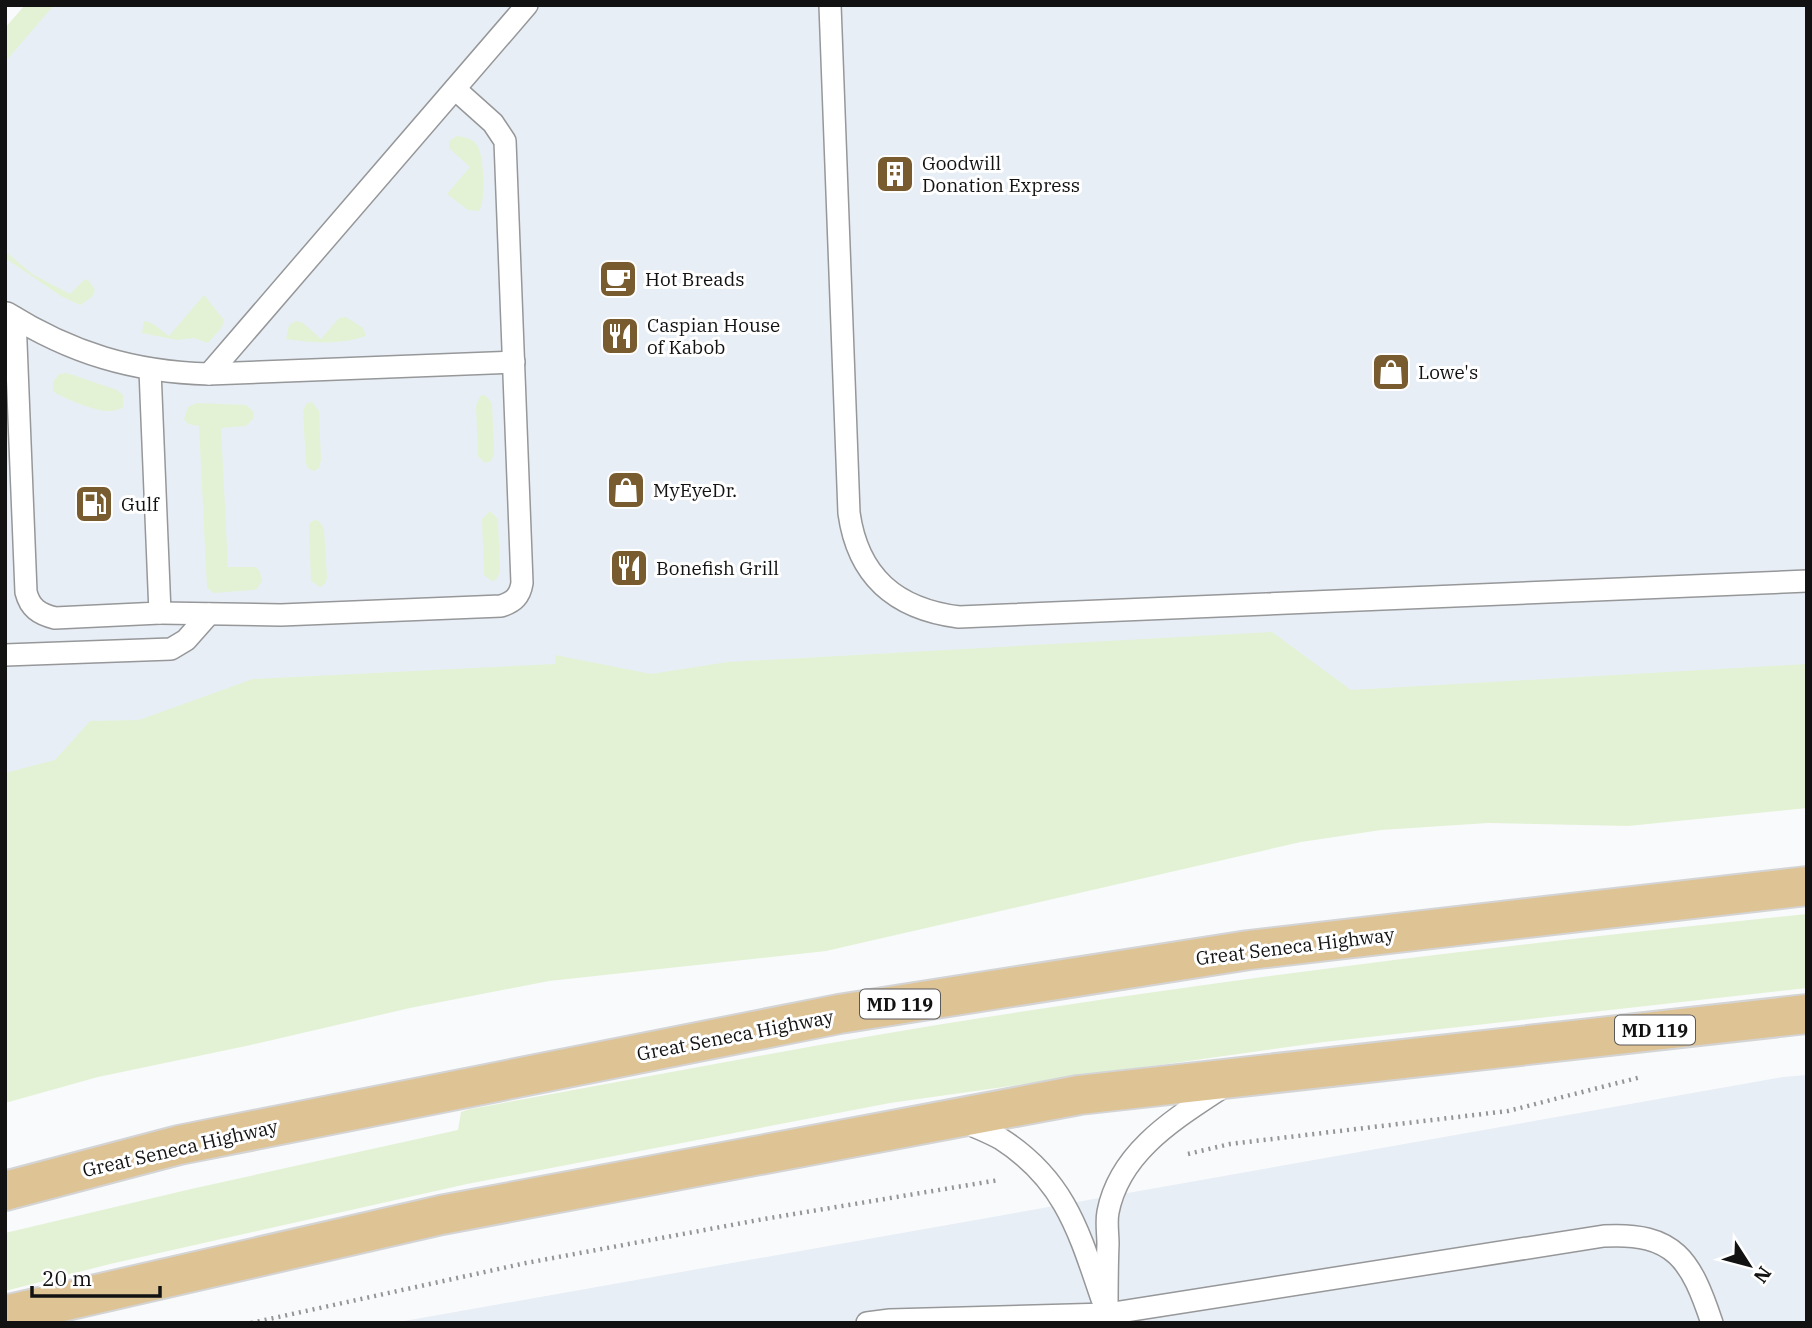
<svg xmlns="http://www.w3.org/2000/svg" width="1812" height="1328" viewBox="0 0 1812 1328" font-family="'IBM Plex Serif',serif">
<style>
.built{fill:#e8eef6}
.green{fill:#e3f2d4}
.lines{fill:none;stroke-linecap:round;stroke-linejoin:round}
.service-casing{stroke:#969799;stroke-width:24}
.primary-casing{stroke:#d4d4d5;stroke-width:42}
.path{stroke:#959597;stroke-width:4.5;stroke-dasharray:2 5;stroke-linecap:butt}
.service{stroke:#fff;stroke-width:21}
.primary{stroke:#dec395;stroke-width:38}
.labels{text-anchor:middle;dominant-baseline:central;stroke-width:6;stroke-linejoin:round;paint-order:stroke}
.shield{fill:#fff;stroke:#59595a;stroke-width:2}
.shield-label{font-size:18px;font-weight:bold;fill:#121213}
.poi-label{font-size:19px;fill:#121213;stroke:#fff;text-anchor:start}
.street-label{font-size:19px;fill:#121213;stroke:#fff}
</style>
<rect width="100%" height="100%" fill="#f9fafc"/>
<g class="built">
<path d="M34,5H1807V788L1322,826L5,1080V39Z"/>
<path d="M1807,1075V1323H393L1783,1077Z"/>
</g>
<g class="green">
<path d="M25,5H54L5,62V28Z"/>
<path d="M457,136C464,137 472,138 477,145C484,154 486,202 479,211L468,210L447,194L470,167L449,148V141Z"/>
<path d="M5,251L32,274L70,294L85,279L89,281L95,290L92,297L80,305L61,296L5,258Z"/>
<path d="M204,295L224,320L222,327L208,343L194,338L177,340L142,333L144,321L152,323L169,336Z"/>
<path d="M346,317L363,328L366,336C341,345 312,343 286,339L289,325L296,321L303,323L321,339L339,318Z"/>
<path d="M67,373L117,390L123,395V407C109,419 72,401 57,394L53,391V382L59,374Z"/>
<path d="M485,395L492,403L494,454L491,461L485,463L478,456L476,406L480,396Z"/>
<path d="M312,402L319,411L321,460L319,468L314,471L309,469L306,464L303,411L306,404Z"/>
<path d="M197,403L246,405L254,412L253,419L246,426L221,428L228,567H256L260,572L262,581L257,589L253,590L214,593L207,588L199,426L188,424L184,419L188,407Z"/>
<path d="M490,511L498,519L500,572L496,580L492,581L484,575L482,519Z"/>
<path d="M314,520L319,521L324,529L327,578L325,584L320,587L311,581L309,529V524Z"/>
<path d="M1272,632L1351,690L1807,664V808L1628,826L1488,823L1381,830L1301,842L826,951L549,981L410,1008L246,1046L98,1077L5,1103V773L55,760L90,721L139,720L253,679L555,664V655L651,674L728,662Z"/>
<path d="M1807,914V988L1324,1042L890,1103L467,1184L110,1264L5,1291V1233L191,1189L458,1130L461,1112L470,1109C669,1073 866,1034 1066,1005C1312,968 1559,939 1807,914Z"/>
</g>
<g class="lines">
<defs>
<g id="service">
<path d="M830,5L849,513C858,577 896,609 959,617L1807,581"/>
<path d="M7,313C71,353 133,372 209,374L514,362"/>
<path d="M15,318L26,592C30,608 39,614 55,618L160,613L150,370"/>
<path d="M209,374L527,5"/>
<path d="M160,613L281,615L501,606C514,602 520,596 522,583L505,141L493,123L455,89"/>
<path d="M5,655L171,649L186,640L209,614"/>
<path d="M962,1121C975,1127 989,1132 1001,1139C1065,1180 1079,1232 1102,1299"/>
<path d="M1107,1314C1107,1291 1107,1268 1108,1244C1108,1234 1106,1222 1108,1212C1120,1150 1178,1117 1226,1085"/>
<path d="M867,1323L890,1320L1107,1314L1604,1236C1675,1232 1691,1260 1712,1323"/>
</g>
<g id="primary">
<path d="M5,1191L179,1145L839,1014L1249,950L1807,886"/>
<path d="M5,1315L441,1215L1079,1095L1807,1014"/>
</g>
</defs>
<use href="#service" class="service-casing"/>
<use href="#primary" class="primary-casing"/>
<g class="path">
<path d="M1188,1154L1230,1144L1508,1111L1641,1077"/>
<path d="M251,1323L526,1263L764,1219L999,1180"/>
</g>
<use href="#service" class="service"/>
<use href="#primary" class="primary"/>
</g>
<defs>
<symbol id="building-square" viewBox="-11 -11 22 22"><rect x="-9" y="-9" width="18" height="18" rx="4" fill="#785c2f" stroke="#fff"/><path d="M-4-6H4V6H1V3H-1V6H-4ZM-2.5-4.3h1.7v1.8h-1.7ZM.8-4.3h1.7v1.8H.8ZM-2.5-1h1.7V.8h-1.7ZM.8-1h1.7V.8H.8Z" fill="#fff"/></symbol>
<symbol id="cafe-square" viewBox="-11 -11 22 22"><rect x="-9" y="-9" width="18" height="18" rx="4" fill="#785c2f" stroke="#fff"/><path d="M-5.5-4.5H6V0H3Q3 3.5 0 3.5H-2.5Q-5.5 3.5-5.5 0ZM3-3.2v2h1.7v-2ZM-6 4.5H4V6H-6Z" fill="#fff"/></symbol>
<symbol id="restaurant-square" viewBox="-11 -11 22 22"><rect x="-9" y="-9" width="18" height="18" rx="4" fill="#785c2f" stroke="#fff"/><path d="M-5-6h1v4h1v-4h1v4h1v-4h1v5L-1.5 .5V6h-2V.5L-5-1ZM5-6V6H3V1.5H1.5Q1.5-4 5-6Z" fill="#fff"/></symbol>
<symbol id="shop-square" viewBox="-11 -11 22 22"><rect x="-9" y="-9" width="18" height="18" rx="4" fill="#785c2f" stroke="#fff"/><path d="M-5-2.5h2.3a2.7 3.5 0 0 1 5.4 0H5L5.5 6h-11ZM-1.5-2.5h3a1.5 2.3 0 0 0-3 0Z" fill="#fff"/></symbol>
<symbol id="fuel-square" viewBox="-11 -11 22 22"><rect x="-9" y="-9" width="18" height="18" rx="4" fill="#785c2f" stroke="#fff"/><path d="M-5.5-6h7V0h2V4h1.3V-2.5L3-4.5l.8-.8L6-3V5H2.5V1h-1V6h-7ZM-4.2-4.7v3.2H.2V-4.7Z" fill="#fff"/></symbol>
</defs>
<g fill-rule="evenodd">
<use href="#building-square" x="873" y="152" width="44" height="44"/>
<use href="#cafe-square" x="596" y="257" width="44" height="44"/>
<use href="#restaurant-square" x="598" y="314" width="44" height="44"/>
<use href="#shop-square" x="1369" y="350" width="44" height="44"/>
<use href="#shop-square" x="604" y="468" width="44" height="44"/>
<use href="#fuel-square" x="72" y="482" width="44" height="44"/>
<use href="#restaurant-square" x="607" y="546" width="44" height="44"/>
</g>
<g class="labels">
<g class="shield">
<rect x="860" y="989.5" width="80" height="29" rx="5"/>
<rect x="1615" y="1015.5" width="80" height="29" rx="5"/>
</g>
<g class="shield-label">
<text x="900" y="1004">MD 119</text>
<text x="1655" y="1030">MD 119</text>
</g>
<g class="poi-label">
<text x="922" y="163">Goodwill<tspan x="922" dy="22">Donation Express</tspan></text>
<text x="645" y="279">Hot Breads</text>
<text x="647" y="325">Caspian House<tspan x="647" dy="22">of Kabob</tspan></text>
<text x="1418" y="372">Lowe's</text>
<text x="653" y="490">MyEyeDr.</text>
<text x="121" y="504">Gulf</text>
<text x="656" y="568">Bonefish Grill</text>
</g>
<g class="street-label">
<text transform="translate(1295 946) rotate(-7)">Great Seneca Highway</text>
<text transform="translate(735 1035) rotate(-11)">Great Seneca Highway</text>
<text transform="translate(180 1148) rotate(-13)">Great Seneca Highway</text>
</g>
</g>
<rect width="1812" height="1328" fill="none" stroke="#121213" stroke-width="14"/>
<g transform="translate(1749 1265) rotate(126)" stroke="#ffffff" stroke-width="5" paint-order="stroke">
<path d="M0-5L12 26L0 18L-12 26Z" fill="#121213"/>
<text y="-10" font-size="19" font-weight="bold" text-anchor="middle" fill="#121213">N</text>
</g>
<path d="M32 1286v10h128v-10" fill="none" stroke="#121213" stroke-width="3.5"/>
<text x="42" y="1286" font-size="21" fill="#121213" stroke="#ffffff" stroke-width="5" paint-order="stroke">20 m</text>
</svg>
